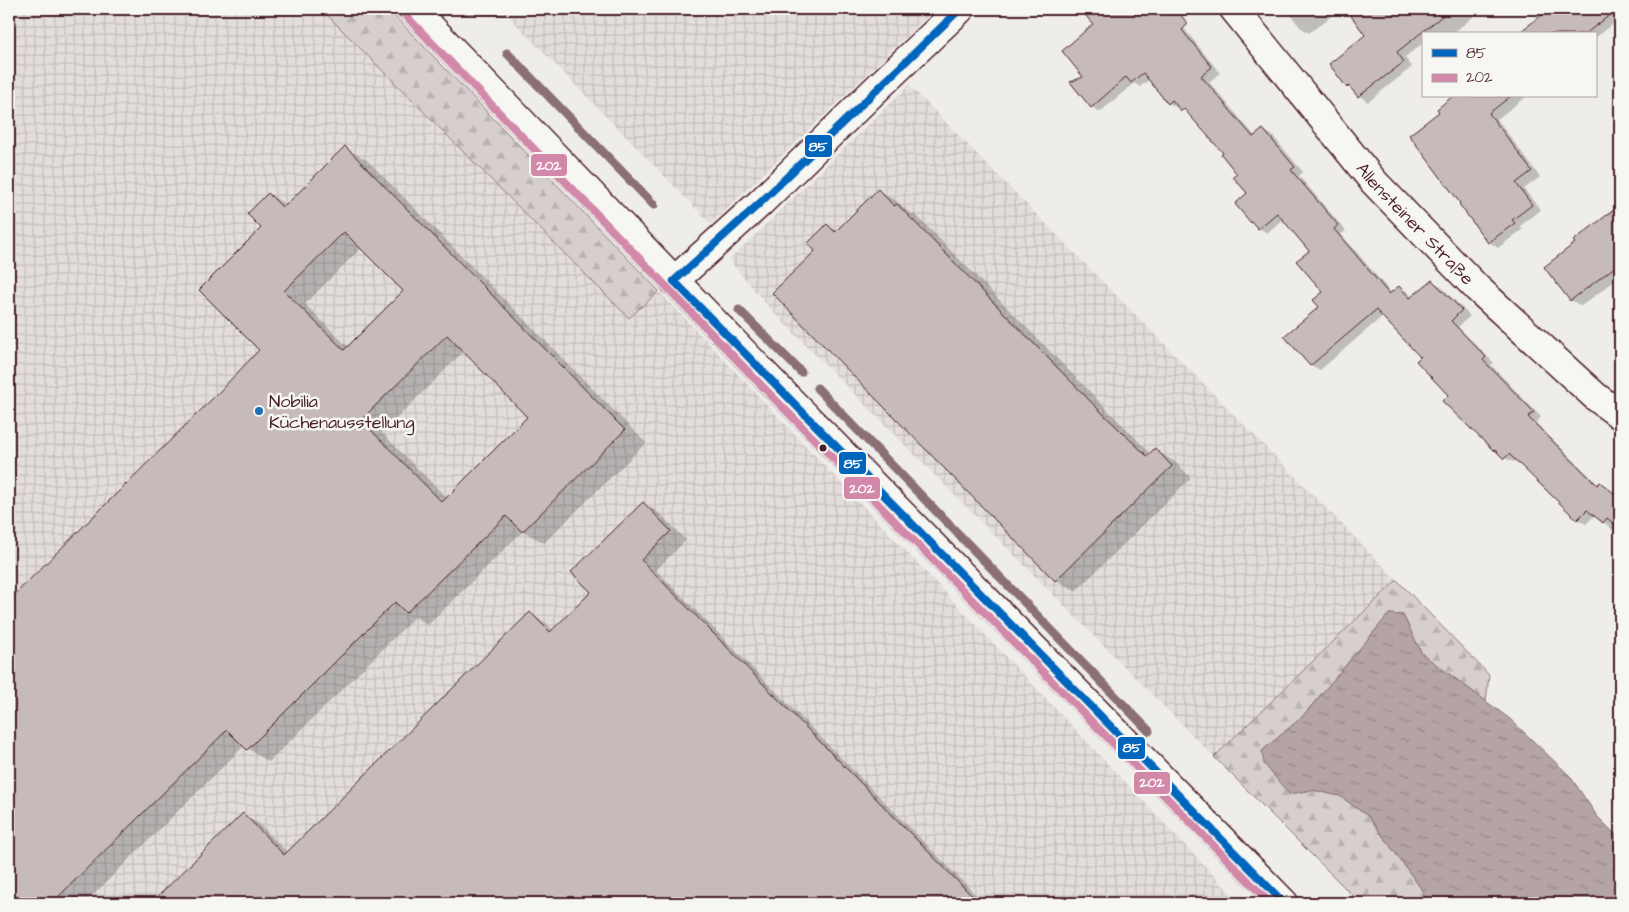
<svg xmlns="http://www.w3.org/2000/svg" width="1629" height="912" viewBox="0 0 1629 912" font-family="'Architects Daughter',sans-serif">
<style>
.industrial{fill:url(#industrial-grid)}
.forest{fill:url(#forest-firs);stroke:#90777c}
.water{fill:url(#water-ripples);stroke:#8a6f74}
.shadow{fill:#0003;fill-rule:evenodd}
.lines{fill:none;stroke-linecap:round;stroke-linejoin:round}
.stream{stroke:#8a6f74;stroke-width:9}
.building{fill:#c6babb;stroke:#4a1f2b;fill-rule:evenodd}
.minor-casing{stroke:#4a1f2b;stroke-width:31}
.minor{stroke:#f6f6f2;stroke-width:28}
.bus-1-casing{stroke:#f6f6f2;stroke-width:11}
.bus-2-casing{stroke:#f6f6f2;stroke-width:11}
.bus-1{stroke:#0065bd;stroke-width:8}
.bus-2{stroke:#d188a9;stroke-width:8}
.poi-dot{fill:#1f6fb2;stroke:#f6f6f2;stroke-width:2}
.bus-dot{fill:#4a1f2b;stroke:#f6f6f2;stroke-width:2}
.labels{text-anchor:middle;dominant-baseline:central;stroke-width:5;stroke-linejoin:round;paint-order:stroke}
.street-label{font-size:18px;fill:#4a1f2b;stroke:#f6f6f2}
.poi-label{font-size:18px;fill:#4a1f2b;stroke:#f6f6f2;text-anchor:start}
.line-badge{stroke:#f6f6f2;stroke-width:2}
.badge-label{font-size:14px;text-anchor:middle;font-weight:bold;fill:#fff}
</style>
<defs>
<pattern id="industrial-grid" width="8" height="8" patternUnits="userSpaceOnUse" patternTransform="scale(1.25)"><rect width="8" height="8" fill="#e3dedc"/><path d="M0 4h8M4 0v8" fill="none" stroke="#c4bebd"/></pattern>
<pattern id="forest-firs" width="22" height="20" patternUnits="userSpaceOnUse" patternTransform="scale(1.25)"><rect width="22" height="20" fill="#d7cfce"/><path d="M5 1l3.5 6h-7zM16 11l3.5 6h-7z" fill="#bab1b1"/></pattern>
<pattern id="water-ripples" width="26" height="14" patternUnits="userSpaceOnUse" patternTransform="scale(1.25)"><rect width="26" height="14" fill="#b4a4a5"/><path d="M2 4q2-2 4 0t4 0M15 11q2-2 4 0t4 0" fill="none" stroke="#948587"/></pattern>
</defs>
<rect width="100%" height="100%" fill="#efedea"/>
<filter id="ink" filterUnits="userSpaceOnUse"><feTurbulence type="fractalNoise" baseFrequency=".02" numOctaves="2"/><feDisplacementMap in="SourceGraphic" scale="10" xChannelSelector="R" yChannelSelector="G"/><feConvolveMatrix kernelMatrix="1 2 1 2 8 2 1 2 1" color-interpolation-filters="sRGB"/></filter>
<g filter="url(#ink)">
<g class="industrial">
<path d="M9,9H321L628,317L659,291L1240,903H9Z"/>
<path d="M501,9H935L711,224Z"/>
<path d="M909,85L1397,580L1214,757L773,312L729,260Z"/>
</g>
<g class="forest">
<path d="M321,9H388L659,291L629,318Z"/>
<path d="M463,9H501L507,15L466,13Z"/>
<path d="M1397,580L1489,675L1486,701L1422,654L1403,615L1389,614L1302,717L1262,751L1289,794L1312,790L1340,796L1369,817L1420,887L1428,903H1360L1214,757Z"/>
</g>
<path class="water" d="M1389,614L1403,615L1422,654L1510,719L1570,776L1597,816L1620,839V889L1611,897L1594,903H1428L1420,887L1369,817L1340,796L1312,790L1289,794L1264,764L1262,751L1302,717Z"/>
<g class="shadow">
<path d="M1081,9H1157L1169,24L1182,26L1220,73L1209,82L1255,136L1263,130L1272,135L1303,172L1299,176L1346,231L1341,234L1392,294L1399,287L1408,292L1413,298L1432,281L1441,286L1470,316L1458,327L1494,363L1491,365L1541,417L1536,423L1599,485L1600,483L1620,497V536L1595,515L1586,524L1577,519L1517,460L1514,462L1505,458L1450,395L1422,357L1383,316L1320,370L1311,365L1320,307L1325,292L1310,251L1283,219L1267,233L1259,228L1249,194L1239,174L1225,153L1191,115L1179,106L1177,108L1169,103L1150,79L1140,87L1134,83L1100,112L1092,107L1085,78L1094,24Z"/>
<path d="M1286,9H1341L1309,33L1300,27Z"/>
<path d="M1347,9H1385L1394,21L1409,9H1483L1452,34H1446L1440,30L1435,34H1423V43L1405,57L1412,67L1368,102L1348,87L1367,36Z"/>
<path d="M1552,9H1620V19L1595,38V34H1519Z"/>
<path d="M1455,96H1527L1497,119L1540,177L1524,189L1541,210L1520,226L1523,229L1498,248L1489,242L1441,112Z"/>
<path d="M345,148L367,160L646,443L544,543L523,531L428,625L415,617L269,762L244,746L85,903H9V602L218,394L261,350L263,228L268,194L287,205ZM361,248L405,291L349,348L305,304ZM464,351L529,417L447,498L382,433Z"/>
<path d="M878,190L898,202L907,211L918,217L1151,454L1155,450L1175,462L1191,478L1076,591L1056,580L817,251L827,225L837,231Z"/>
<path d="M1620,206V277L1581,306L1571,300L1576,244L1575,241Z"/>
<path d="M643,503L659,513L686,540L656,570L984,903H153L243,814L259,824L288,853L531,614L546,623L554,631L593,592Z"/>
</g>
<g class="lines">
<g class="stream">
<path d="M507,53L654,205"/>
<path d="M739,310L801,372"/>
<path d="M817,388L1149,731"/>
</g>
</g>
<g class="building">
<path d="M1080,9H1176L1188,24L1182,30L1212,67L1201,76L1253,137L1263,129L1295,167L1291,170L1338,225L1334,229L1389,294L1399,286L1410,298L1432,280L1462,310L1451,321L1486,357L1483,360L1534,412L1528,417L1597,485L1600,482L1620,498V529L1607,518L1603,523L1587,510L1577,520L1509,454L1504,459L1495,450L1494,451L1442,401L1448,395L1416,361L1420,357L1376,310L1310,366L1284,336L1319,307L1313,300L1323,292L1296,261L1309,251L1277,213L1258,229L1252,222L1251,223L1235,204L1247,193L1233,177L1237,174L1221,154L1223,153L1184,109L1181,111L1172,100L1168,104L1143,73L1131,83L1126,77L1091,108L1070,82L1083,77L1062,51L1093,24Z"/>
<path d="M1346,9H1451L1397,52L1404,62L1358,97L1349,86L1347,88L1329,64L1365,35Z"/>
<path d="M1550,9H1618L1585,34H1517Z"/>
<path d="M1453,96H1511L1489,113L1532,171L1516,183L1532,205L1512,220L1515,223L1488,243L1459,204L1460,203L1409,135L1439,112L1437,109Z"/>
<path d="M345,146L625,430L522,532L506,516L406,613L395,602L247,750L227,730L52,903H9V600L217,394L259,350L199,290L261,228L247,214L268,193L283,208ZM344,232L403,291L344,350L284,291ZM447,335L527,417L442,502L361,420Z"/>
<path d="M878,189L894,206L897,204L1098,409L1147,456L1155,448L1172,466L1055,581L772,293L815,251L808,243L827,224L835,232Z"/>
<path d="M1620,205V263L1570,301L1544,267L1575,243L1573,241Z"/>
<path d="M643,502L671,531L641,560L979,903H151L243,813L284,855L530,612L550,632L591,592L571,572Z"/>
</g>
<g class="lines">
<defs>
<g id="minor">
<path d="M413,9L769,379L1284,903"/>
<path id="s1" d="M1234,9L1374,182L1477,288L1596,397L1620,415"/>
<path d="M674,281L760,203L872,93L960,9"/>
</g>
</defs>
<use href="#minor" class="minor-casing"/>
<use href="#minor" class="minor"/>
<defs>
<g id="bus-1">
<path d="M674,281L1284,903"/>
<path d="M674,281L760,203L960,9"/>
</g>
<path id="bus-2" d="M406,16L762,386L1270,903"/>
</defs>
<use href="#bus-1" class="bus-1-casing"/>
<use href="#bus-2" class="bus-2-casing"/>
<use href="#bus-1" class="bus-1"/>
<use href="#bus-2" class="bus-2"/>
</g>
</g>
<circle class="poi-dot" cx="259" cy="411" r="5"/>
<circle class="bus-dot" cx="823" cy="448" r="4.5"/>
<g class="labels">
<g class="street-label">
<text stroke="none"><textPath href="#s1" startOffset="281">Allensteiner Straße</textPath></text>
</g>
<g class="poi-label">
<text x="269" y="401">Nobilia<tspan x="269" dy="21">Küchenausstellung</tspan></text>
</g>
</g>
<g class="line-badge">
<rect x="804" y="134" width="29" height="24" rx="5" fill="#0065bd"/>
<rect x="530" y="153" width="38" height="24" rx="5" fill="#d188a9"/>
<rect x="838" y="451" width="29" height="24" rx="5" fill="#0065bd"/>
<rect x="843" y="476" width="38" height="24" rx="5" fill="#d188a9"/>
<rect x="1117" y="736" width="29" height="24" rx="5" fill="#0065bd"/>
<rect x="1133" y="771" width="38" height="24" rx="5" fill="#d188a9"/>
</g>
<g class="badge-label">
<text x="818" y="151">85</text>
<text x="549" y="170">202</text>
<text x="853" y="468">85</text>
<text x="862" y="493">202</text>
<text x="1132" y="752">85</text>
<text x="1152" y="787">202</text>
</g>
<rect width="1629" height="912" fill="none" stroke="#f6f6f2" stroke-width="30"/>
<rect x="15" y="15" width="1599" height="882" fill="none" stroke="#4a1f2b" stroke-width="2" filter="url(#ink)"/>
<rect x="1422" y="32" width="175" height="65" fill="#f6f6f2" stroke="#b1a0a2"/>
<rect x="1432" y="49" width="25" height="8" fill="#0065bd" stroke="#b1a0a2"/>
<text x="1466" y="58" font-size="15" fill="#4a1f2b">85</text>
<rect x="1432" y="74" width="25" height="8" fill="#d188a9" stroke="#b1a0a2"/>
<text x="1466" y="82" font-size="15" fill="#4a1f2b">202</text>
</svg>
